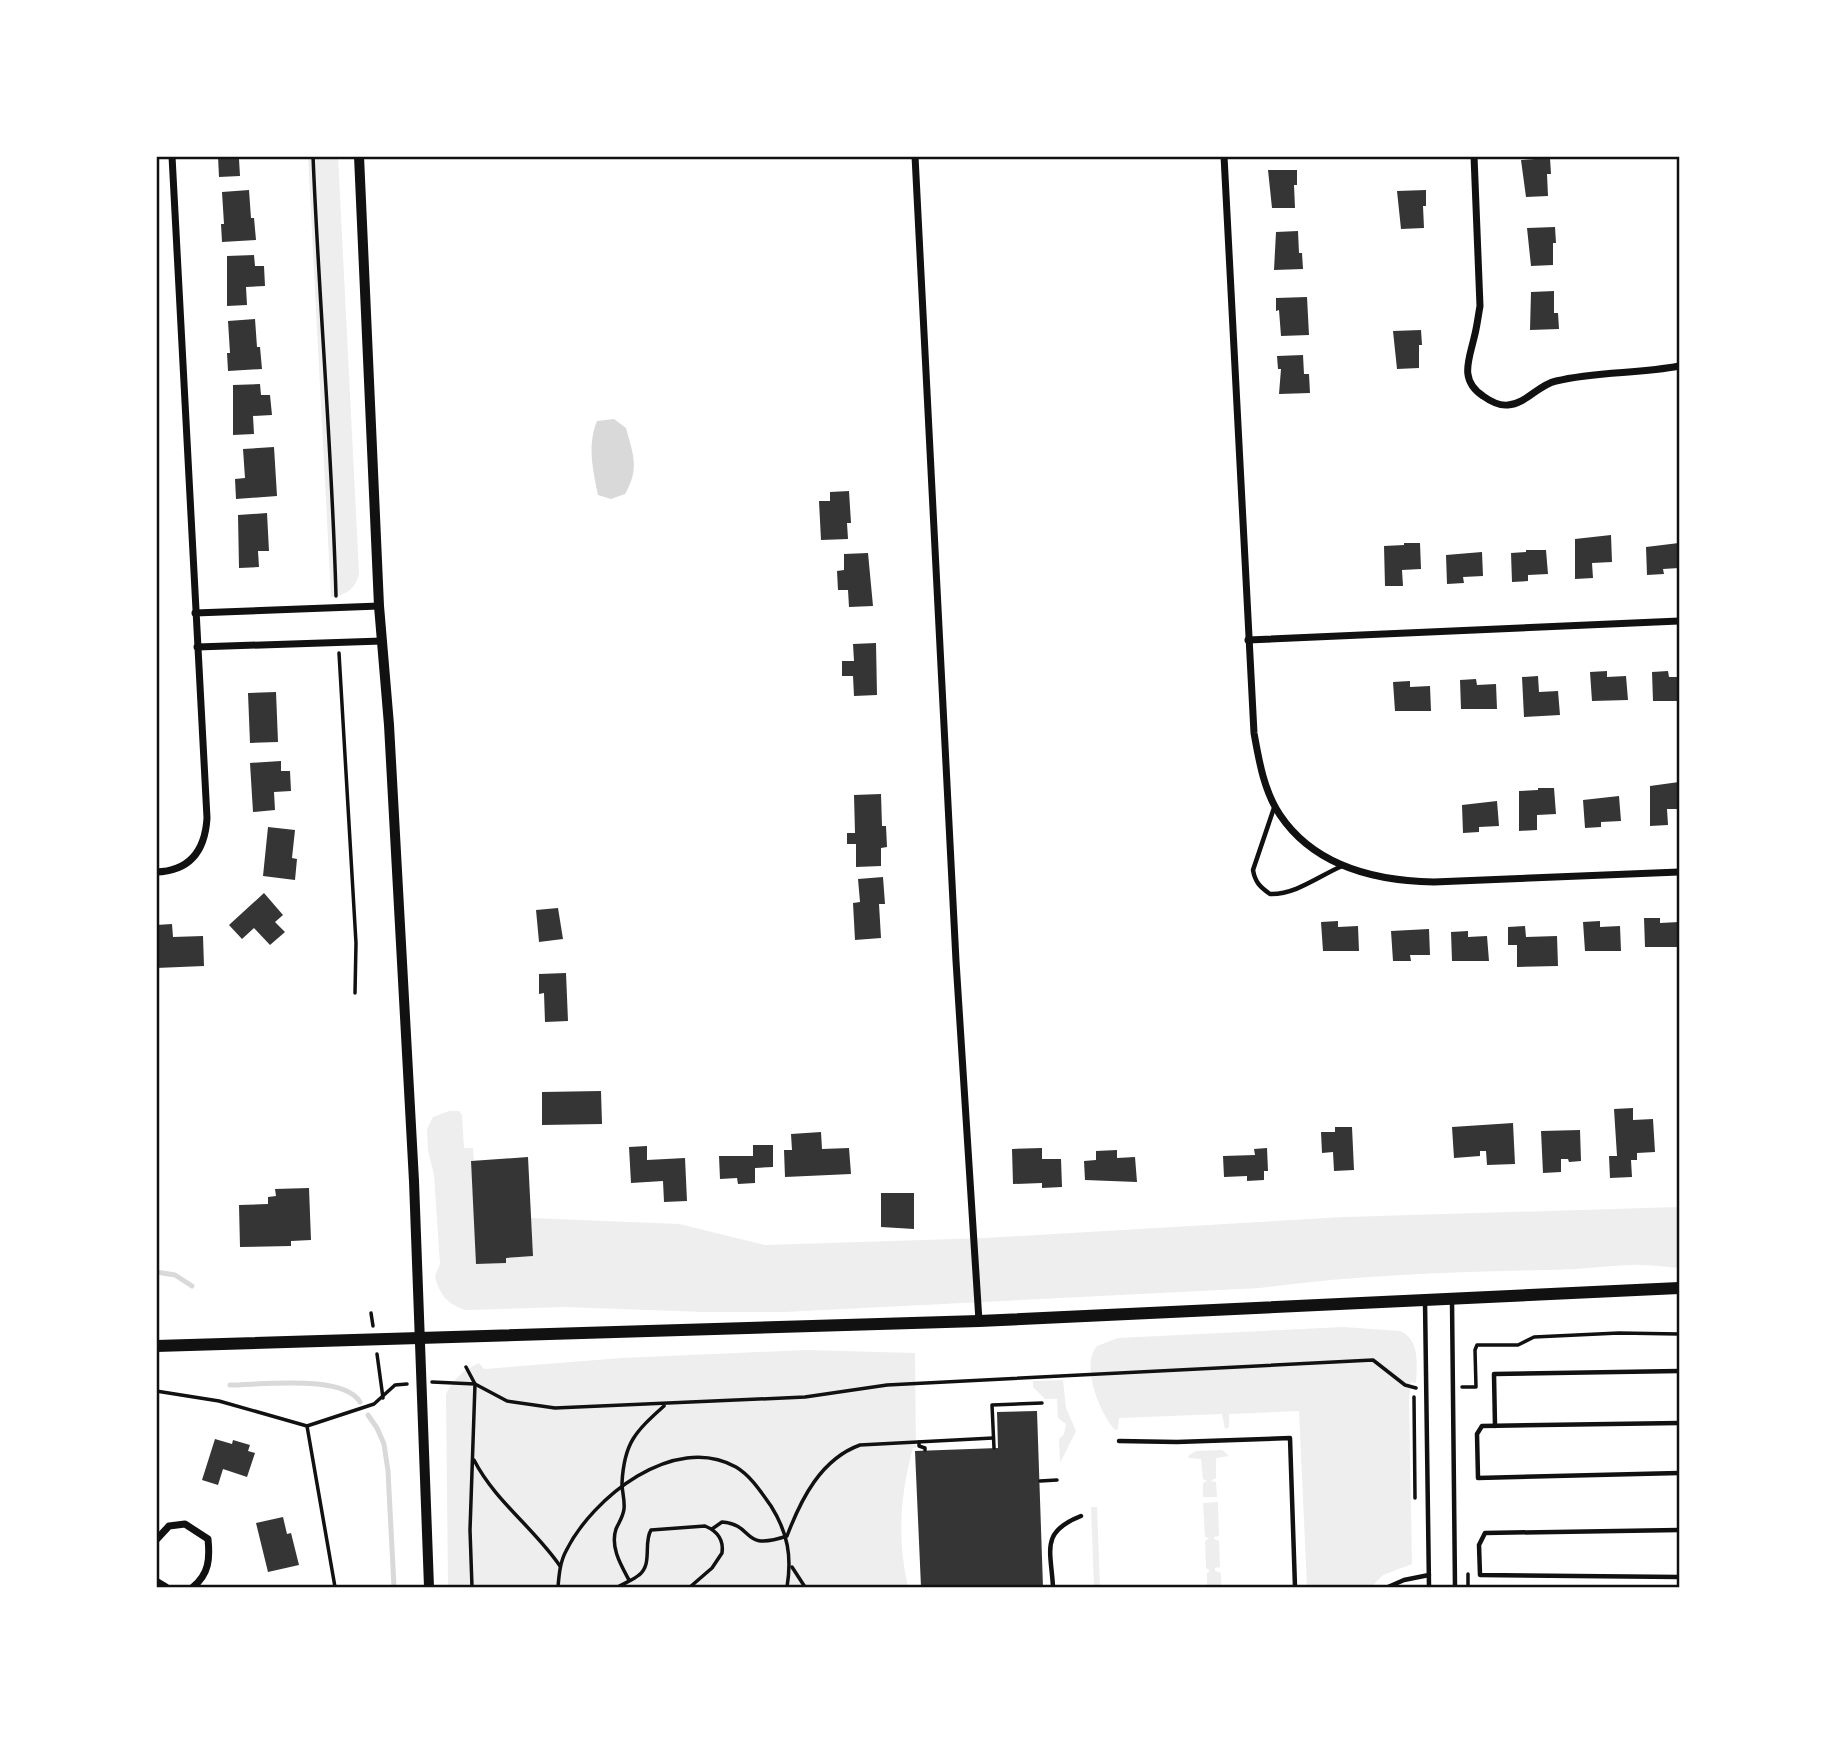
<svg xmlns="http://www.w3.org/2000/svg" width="1835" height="1743" viewBox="0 0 1835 1743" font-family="Rubik,sans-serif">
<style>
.green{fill:#eee}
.water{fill:#d9d9d9}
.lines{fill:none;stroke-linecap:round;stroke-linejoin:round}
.stream{stroke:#d9d9d9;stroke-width:5}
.building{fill:#353535}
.path{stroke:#111;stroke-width:3.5}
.service{stroke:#111;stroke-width:4.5}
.minor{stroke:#111;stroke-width:7}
.tertiary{stroke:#111;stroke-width:10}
.secondary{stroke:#111;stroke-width:12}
.neatline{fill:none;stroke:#111;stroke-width:2.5}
</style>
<rect width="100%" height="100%" fill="#fff"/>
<g class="green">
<path d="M308,156H338L359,573C356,589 346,595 331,597Z"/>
<path d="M449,1111H459L462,1115L464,1148H473L474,1160L471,1161L477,1264L505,1263L506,1258L533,1256L531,1218L679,1224L765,1245L985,1238L1344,1217L1679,1207V1268C1663,1267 1647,1264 1631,1265C1603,1266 1575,1270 1547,1270C1451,1272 1355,1275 1260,1288L784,1312H703L564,1307L466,1310C448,1305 439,1294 435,1276L440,1264L434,1175L428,1151L427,1129L433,1117Z"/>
<path d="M1343,1327L1400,1331C1420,1339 1417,1365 1416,1383L1411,1382L1409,1401L1412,1564L1383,1575L1371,1587H1307L1299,1411L1229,1414V1427L1225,1429L1222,1414L1119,1418L1118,1429L1115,1430C1100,1414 1080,1365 1097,1346L1118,1338Z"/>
<path d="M807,1350L915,1353L916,1448H913C900,1495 897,1540 908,1587H448L446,1394C455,1378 462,1371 479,1363L484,1369L622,1358Z"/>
<path d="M1063,1380L1066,1408L1076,1431L1060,1463L1059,1439L1064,1434L1066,1424L1058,1418L1057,1399H1045L1033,1387V1381Z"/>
<path d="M1222,1450L1229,1456L1216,1458V1478L1211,1481L1216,1482L1217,1497H1203V1483L1207,1481L1203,1479L1201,1459L1189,1458L1188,1456L1196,1451Z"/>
<path d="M1218,1502L1219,1536L1214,1537V1539L1219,1541L1220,1567L1215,1568V1571L1221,1573V1587H1207V1573L1210,1571L1206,1568L1205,1541L1209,1538L1205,1537L1203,1503Z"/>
<path d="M1091,1507H1097L1100,1587H1094Z"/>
</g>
<path class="water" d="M614,419L626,428C633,454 640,469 625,494L611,499L598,495C593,470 587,445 597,421Z"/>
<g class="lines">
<g class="stream">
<path d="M156,1272L175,1275L192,1286"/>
<path d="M230,1385C260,1385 343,1374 360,1402"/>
<path d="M368,1415L377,1428L384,1444L388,1471L394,1587"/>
</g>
</g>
<g class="building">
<path d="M218,156H255V158L239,159L240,176L219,177Z"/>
<path d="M1550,158L1551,174H1547L1548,196L1526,197L1521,160Z"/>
<path d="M1268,170H1297V185H1294L1295,208H1272Z"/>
<path d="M249,190L251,218H254L256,240L222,242L221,224H224L222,192Z"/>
<path d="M1426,190V206H1423L1424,228L1401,229L1397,191Z"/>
<path d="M1555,227L1556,243H1553V265L1531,266L1527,228Z"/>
<path d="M1298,231L1299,253H1302L1303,269L1274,270L1276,232Z"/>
<path d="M254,255L255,266H264L265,286L246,287L247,305L227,306V256Z"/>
<path d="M1554,291V313H1558L1559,329L1530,330L1531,292Z"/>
<path d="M1307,297L1309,335L1281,336L1279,310L1276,311V298Z"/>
<path d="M255,319L257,347H260L262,369L228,371L227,353H230L228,321Z"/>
<path d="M1421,330L1422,345H1419V368L1397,369L1393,331Z"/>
<path d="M1303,355L1304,374H1309L1310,393L1279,394L1281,369H1278L1277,356Z"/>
<path d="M260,384L261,395H270L272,415L253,416L254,434L233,435V385Z"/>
<path d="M274,447L277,496L236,499L235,479L245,478L243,449Z"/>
<path d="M849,491L851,523H847L848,539L821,540L819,501H830V492Z"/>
<path d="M267,513L269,551H258L259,567L239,568L238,515Z"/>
<path d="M1611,535L1612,562L1592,563L1593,578L1575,579V539Z"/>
<path d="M1404,543H1420L1421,569L1402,570L1403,586H1385L1384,546L1404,545Z"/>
<path d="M1679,543V568L1663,569L1664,574L1647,575L1646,547Z"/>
<path d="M1526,550H1546L1548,574L1528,575V581L1512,582L1511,553L1526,552Z"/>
<path d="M1482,552L1483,576L1463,577L1464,583L1447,584L1446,555Z"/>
<path d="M868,553L873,606L849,607L848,590H838L837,571L844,570V554Z"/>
<path d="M876,643L877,695L854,696L853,676H842V661H854L853,644Z"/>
<path d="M1607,671V677L1626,676L1628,700L1592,701L1590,672Z"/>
<path d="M1668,671L1669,677H1679V701H1653L1652,672Z"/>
<path d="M1538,676L1539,692L1558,691L1560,715L1524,717L1522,677Z"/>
<path d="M1476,679L1477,685L1496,684L1497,709H1461L1460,680Z"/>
<path d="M1410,681V687L1430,686L1431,711H1395L1393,682Z"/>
<path d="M276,692L278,742L250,743L248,693Z"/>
<path d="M281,761V771H290L291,791L274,792L275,810L253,812L250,763Z"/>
<path d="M1679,782V809H1667L1668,825L1650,826V786Z"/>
<path d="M1538,788H1554L1556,814L1537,815V830L1519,831V791L1538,790Z"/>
<path d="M881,794L882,826H886L887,847L881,848V866L856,867V844H847V833H855L854,795Z"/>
<path d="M1619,796L1621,821L1601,822V827L1585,828L1583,800Z"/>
<path d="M1497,801L1499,826L1479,827V832L1463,833L1462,805Z"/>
<path d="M268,827L295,830L292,858L297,859L295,880L263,876Z"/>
<path d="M883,877L885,904H879L881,938L855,940L853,903L860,902L858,879Z"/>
<path d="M264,893L283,915L275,922L285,932L270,945L254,928L242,939L229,925Z"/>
<path d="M558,908L563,939L539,942L536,910Z"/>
<path d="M1644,918H1660V923L1679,922V947H1645Z"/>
<path d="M1338,921V927L1358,926L1359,951H1323L1321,922Z"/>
<path d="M1600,921V927L1620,926L1621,951H1585L1583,922Z"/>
<path d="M172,924L173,937L203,936L204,966L156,968V925Z"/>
<path d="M1525,926L1526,937L1557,936L1558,966L1517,967V945H1508V927Z"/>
<path d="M1429,929L1430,955H1410L1411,961H1393L1391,931Z"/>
<path d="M1468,931V937L1487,936L1489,961H1452L1451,932Z"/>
<path d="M566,973L568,1021L545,1022L544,993L539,994V974Z"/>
<path d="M601,1091L602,1124L542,1125V1092Z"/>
<path d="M1633,1108V1120L1653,1119L1655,1152L1637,1153V1160H1631L1632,1177L1610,1178L1609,1156H1617L1614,1109Z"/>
<path d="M1513,1123L1515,1164L1487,1165L1486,1151H1480V1156L1454,1158L1452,1127Z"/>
<path d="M1335,1127H1352L1354,1170L1334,1171L1333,1152L1322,1153L1321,1132H1335Z"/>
<path d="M1580,1130L1581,1161L1569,1162L1568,1159H1561V1172L1543,1173L1541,1131Z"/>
<path d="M821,1132L822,1149L849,1148L851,1174L785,1177L784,1150H792L791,1134Z"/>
<path d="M753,1145H773V1167L755,1168V1183L738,1184L737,1178L720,1179L719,1156H753Z"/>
<path d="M647,1146V1160L685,1158L687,1201L664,1202L663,1181L631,1183L629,1147Z"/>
<path d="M1042,1148V1159H1061L1062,1187L1042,1188V1183L1013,1184L1012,1149Z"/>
<path d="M1267,1148L1268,1171H1264V1180L1247,1181V1176L1224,1177L1223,1156L1255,1155L1254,1149Z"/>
<path d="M1117,1150V1158L1135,1157L1137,1182L1085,1180L1084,1161L1096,1160V1151Z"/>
<path d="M528,1157L533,1256L506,1258V1263L476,1264L471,1161Z"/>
<path d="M309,1188L311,1240L291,1241V1246L240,1247L239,1205L268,1204V1197L276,1196L275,1189Z"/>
<path d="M881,1193H914V1229L881,1227Z"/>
<path d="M1037,1411L1043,1587H921L915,1451L998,1448L997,1412Z"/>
<path d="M215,1439L232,1444L233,1440L250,1445L248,1451L255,1453L247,1477L223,1469L218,1485L202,1480Z"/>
<path d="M283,1517L287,1534L291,1533L299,1565L268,1572L256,1523Z"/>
</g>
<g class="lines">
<g class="path">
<path d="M313,156C319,303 332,449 336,596"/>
<path d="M339,653L356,943L355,993"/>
<path d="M371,1313L373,1326"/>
<path d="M377,1354L383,1398"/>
<path d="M466,1367L475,1384L507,1401L555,1408L805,1397L887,1385L1373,1360L1405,1385L1416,1388"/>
<path d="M432,1382L475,1384L470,1530L472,1587"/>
<path d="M1462,1387H1476L1475,1350L1477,1345H1518L1534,1337L1619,1333L1679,1334"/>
<path d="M156,1391L219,1401L307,1426L374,1404L395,1385L407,1384"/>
<path d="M1414,1397L1415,1498"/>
<path d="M307,1426L335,1587"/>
<path d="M919,1442V1446L925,1448V1450"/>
<path d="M994,1448L992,1405L1042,1403"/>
<path d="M474,1460C495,1501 534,1528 560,1566"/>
<path d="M1040,1481L1057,1480"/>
<path d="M712,1529L722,1522C756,1525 740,1552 787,1536C801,1499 821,1459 860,1445L993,1438"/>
<path d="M792,1567L805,1587"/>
<path d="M1468,1574V1587"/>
<path d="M629,1580C621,1565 610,1547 616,1529C619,1522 623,1517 624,1509C625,1500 622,1492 622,1483C624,1443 635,1432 664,1406"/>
<path d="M558,1587C559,1575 560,1562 566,1551C592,1498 674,1432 736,1467C751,1476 761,1492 771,1506C788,1533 792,1557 787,1587"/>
<path d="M618,1587C624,1583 633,1580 639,1575C653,1564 643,1543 651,1530L705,1526C717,1531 724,1539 722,1553L712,1568L690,1587"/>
</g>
<g class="service">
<path d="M1275,805L1253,870C1255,882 1260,887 1270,894C1295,895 1319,876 1342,866"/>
<path d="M1425,1301L1429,1587"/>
<path d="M1452,1301L1455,1587"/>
<path d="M1679,1423L1482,1426L1477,1434L1478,1478L1679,1473"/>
<path d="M1495,1426L1494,1374L1679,1371"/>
<path d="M1119,1441L1177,1442L1290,1438L1295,1587"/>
<path d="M1679,1530L1485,1533L1479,1545L1480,1575L1679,1577"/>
<path d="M1053,1587C1051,1550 1040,1532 1081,1516"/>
<path d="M1388,1587L1404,1580L1429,1575"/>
</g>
<g class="minor">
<path d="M915,156L956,961L979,1321"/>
<path d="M1224,156L1254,733C1259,761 1264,791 1280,815C1315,867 1376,881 1434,882L1679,872"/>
<path d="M1474,156L1480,306C1478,317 1477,327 1474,338C1469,360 1459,380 1483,396C1490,401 1499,406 1508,405C1526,404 1538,385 1556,381C1596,371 1639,374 1679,366"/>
<path d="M195,613L379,606"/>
<path d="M1248,640L1679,621"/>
<path d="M197,647L382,641"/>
<path d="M156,872C190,871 205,851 207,818L172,156"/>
<path d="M156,1540L169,1526L185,1524L208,1539C210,1559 209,1574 193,1587"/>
<path d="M156,1581L166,1587"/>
</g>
<path class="tertiary" d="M359,156L379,606L389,725L414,1181L429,1587"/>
<path class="secondary" d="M156,1346L979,1321L1679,1288"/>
</g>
<rect width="1835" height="1743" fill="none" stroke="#ffffff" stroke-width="315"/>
<rect x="158" y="158" width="1520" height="1428" class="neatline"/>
</svg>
